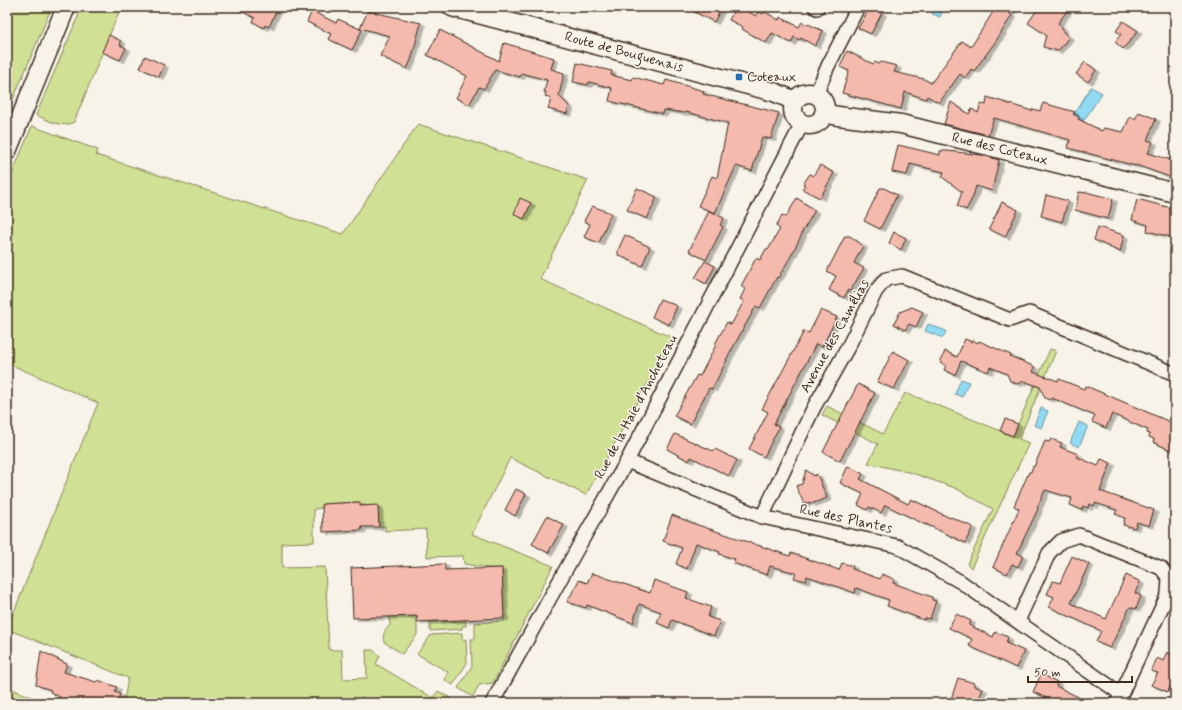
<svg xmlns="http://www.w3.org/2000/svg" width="1182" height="710" viewBox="0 0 1182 710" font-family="Mynerve,sans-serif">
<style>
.green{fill:#d0e094;stroke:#868559}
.water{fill:#91daf3;stroke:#6f949e}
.building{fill:#f5baae;stroke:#3b2a1e;filter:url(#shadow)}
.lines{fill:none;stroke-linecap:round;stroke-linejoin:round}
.street-casing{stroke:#3b2a1e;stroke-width:16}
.secondary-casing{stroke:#3b2a1e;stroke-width:21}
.street{stroke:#f7f3e8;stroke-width:13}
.secondary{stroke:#f7f3e8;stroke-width:18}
.poi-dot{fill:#1f6fb2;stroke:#f7f3e8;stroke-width:1.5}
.labels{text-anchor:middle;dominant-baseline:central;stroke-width:3;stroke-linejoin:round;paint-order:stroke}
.street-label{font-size:14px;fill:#3b2a1e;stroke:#f7f3e8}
.poi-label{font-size:14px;fill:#3b2a1e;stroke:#f7f3e8;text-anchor:start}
</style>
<defs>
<filter id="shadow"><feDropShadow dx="4.5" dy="2.5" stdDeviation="0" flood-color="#0004"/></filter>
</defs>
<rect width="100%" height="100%" fill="#f7f3e8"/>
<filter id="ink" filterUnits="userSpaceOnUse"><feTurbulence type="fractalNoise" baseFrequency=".025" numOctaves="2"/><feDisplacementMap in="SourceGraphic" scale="8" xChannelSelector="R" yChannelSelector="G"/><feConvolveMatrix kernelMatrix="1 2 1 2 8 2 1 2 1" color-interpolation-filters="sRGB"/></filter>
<g filter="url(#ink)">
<g class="green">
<path d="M12,7H51V9L7,114V9L11,10Z"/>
<path d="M82,7H121L74,122C61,129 48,120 36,115Z"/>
<path d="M418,124L588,180L540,279L673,338L586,495L510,458L472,534L553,566L493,683L479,685L473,697L458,688L472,666L471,639H474L475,638V623L504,621L502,568H488L464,564L463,556L427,557L426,529L385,531V526L379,527L378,506H360L359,502L322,504V508L314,509V542L282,543V568L325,567L329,650H342L343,679L367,678L366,650H373L380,656L376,664L433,698L438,691L459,703H122L125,695L128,678L7,629L98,403L7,363V186L32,126L98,150L96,155L343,234Z"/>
<path d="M1050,349L1056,351L1019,439L1029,443L971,568L967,564L993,509L955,488L912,473L868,463L878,444L822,415L827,406L883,434L905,393L930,402L1013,436Z"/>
<path d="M417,616V635L402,654L384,642C382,634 385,630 390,625L389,617Z"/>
<path d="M466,621V626H462V629L430,631V622Z"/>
<path d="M462,633V638L463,640L466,639L467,663L453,685L445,680L448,672L417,654L431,635Z"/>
<path d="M7,687L47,703H7Z"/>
</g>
<g class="water">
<path d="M935,7H944L940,17L932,14Z"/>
<path d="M1091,87L1102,93L1083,122L1078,119L1079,117L1074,114Z"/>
<path d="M928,324L946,331L943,338L925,331Z"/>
<path d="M961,379L969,382L962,397L955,394Z"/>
<path d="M1041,408L1048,411L1041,428L1034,425Z"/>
<path d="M1079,422L1088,426L1079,447L1070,443Z"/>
</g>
<g class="building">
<path d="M233,7H278L269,27L265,25L264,28L253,22L255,18Z"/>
<path d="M685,7H722L714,22Z"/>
<path d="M736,7H740L756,16L758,11L763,14L765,12L779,20L780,17L799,27L802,22L807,25L808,24L823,31L815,46L801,38L800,40L794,37L791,43L772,33L766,43L742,29L743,27L729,20Z"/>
<path d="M870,7L882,13L871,34L858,28Z"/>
<path d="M996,7H1013L1009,13L1012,15L996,41L974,71L971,69L965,78L960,74L939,103L927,96L926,99L905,92L901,109L842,93L849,71L840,67L847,51L873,64L875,62L879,64L881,62L897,66L894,72L924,79L931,83L962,41L971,47Z"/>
<path d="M1039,7H1070L1058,23L1063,29V32L1069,37L1058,51L1043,47L1046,35L1028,23Z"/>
<path d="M312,11L336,23L338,19L362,30L352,50L328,39L331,34L307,22Z"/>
<path d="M368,11L421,23L411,60L407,69L380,56L390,36L360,28Z"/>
<path d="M1123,21L1138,31L1123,49L1115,42L1121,34L1116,31Z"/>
<path d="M440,30L499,61L504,43L554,58L551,69L564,73L559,96L569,106L567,114L548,109L551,98L545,96L546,92H544L547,80L521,73L520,77L495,70L484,89L479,87L469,105L456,98L467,76L427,55Z"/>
<path d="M109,35L121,41L120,45L126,48L120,60L102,52Z"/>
<path d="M145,56L164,65L159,77L140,68Z"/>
<path d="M1085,62L1096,70L1088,82L1076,74Z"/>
<path d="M577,63L612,71L611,75L632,80L633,77L664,85L666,80L704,91L703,94L779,113L771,139L762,137L752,171L736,166L715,213L698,206L712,176L717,178L728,123L686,112L684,113L664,110L663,114L609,101L612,88L589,82L588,85L573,82Z"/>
<path d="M987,97L1032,111L1033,109L1040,111L1043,103L1075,112L1073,114L1079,117L1078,119L1102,131L1104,128L1123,132L1130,117L1135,119L1139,112L1156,119L1147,140L1153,142L1148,153L1175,161V179L1136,165V166L1068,148L1070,140L994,118L988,135L944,124L951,102L969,114L972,109L978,113L981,104L986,105Z"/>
<path d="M898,145L940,155V151H948L982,155L999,160L992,191L976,186L973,197L966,210L957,206L962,192L942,177L944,172L910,164L907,175L892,172Z"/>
<path d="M820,165L834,173L820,198L802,189L805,185L803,184L810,174L813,176Z"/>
<path d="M637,188L657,197L647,219L627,210Z"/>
<path d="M880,188H884L897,195L880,229L864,221Z"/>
<path d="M1079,192L1086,193V192L1113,199L1108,219L1075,210Z"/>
<path d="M1046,195L1068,201L1062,222L1041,216Z"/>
<path d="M520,198L531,203L524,219L514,214Z"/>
<path d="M797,198L814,210V212L801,234H802L791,256L778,278L777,277L760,308L756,306L726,360H727L712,389L709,388L690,424L674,416L697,375L700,376L716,345L715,344L727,322L731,325L744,301L740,299L745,289L741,286L756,258L760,260L766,249L768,250L780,229L776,226L779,221L782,215L786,217Z"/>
<path d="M1137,199L1175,209V238L1147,231L1148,225L1132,220Z"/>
<path d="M1002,202L1018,210L1005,237L989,229Z"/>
<path d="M592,206L611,213L599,243L584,237L590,224L584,221Z"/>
<path d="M709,211L724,218L720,225L723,227L706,260L689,251Z"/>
<path d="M1098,227L1124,235L1120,252L1094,240Z"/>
<path d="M894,232L906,238L901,250L889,243Z"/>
<path d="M625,235L650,247L642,266L618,255V250Z"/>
<path d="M845,236H850L863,246L854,263L864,268L850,291L848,290L844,298L829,290L836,276L827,271Z"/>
<path d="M705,261L715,266L706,284L695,278Z"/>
<path d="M660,299L677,306L669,325L652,317Z"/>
<path d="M912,307L923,312L916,327L909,324L905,330L894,324L900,312Z"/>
<path d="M821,310L837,317L822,347L816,344L774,424L779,427L764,457L749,449L768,412L762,409L804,331L809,333Z"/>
<path d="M965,339L972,342L973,340L978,343L979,341L1011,355L1010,356L1035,367L1033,372L1058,381L1059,379L1084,389L1086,386L1175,424V452L1153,442L1154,439L1149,437L1150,434L1147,433L1148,430L1112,414L1106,428L1092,422L1095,416L1052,398L1049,400L1045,398L1040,387L1024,381L1017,384L1010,381L1007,374L990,367L988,372L961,361L955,375L944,370L946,365L940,363L945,351L957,357Z"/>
<path d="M893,351L909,360L894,389L877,382Z"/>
<path d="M858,384L875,393L840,461L823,452Z"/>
<path d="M1005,419L1018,424L1013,436L1000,431Z"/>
<path d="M675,434L713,451L715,449L737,460L729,476L691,457L689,461L667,449Z"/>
<path d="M1051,439L1062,443L1060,447L1078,454L1077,457L1098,466L1101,459L1111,463L1100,491L1154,510L1149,526L1137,522L1135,528L1123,525L1125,518L1115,514L1117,510L1095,503L1094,506L1089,504L1088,508L1083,506L1082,510L1070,505L1072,498L1045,490L1037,508L1038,509L1017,553L1023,556L1018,567L1012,564L1007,574L993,567L1019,509L1014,506L1029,472H1031L1033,466L1034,467L1045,441L1049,442Z"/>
<path d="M848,466L863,474L860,479L908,504L911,499L950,518L951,517L973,527L965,543L926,524V525L885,505L881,513L869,507L867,510L858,505L863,494L840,483Z"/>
<path d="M806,470L814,476L817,474L827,498L811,504L810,502L804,504L796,486L802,484Z"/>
<path d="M516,489L526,494L515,516L505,510Z"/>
<path d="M360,502V506L378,505L379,527H361L362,530L323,532L322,504Z"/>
<path d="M672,515L695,524L790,556L791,553L839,570L842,563L853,566L852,569L880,579L882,574L894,579L893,583L932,597V600L936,601L930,619L925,618L924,620L887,606L889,600L856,588L855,593L807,576L806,581L794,578L796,573L770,566L767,575L733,563L735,559L719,554L720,552L696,543L687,569L676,564L682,548L663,541Z"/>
<path d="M547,516L564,525L548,553L532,544Z"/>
<path d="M1072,556L1089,564L1071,603L1106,619L1126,575L1139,581V582H1140L1135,593L1141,596L1136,609L1130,607L1110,648L1096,642L1101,631L1049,607L1054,597L1047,594L1053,581L1060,583Z"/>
<path d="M445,564V570L502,568L504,618L417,622V616L353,618L351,568Z"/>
<path d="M592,573L650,593L654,580L688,592L686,598L711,607L708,617L720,621L714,636L672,620L669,628L657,623L661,612L639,604L633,623L587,605L586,608L567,602L579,580L587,583Z"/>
<path d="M956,614L971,621L969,625L993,637L995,632L1008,637L1006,643L1024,651L1016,668L969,646L972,639L949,628Z"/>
<path d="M41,651L67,664L64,672L96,682L98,680L117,687L115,692L120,694L117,703H66L59,700L60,697L50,692L51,690L36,685Z"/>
<path d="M1167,652L1175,656V676L1168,692L1151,685L1158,673L1151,671L1157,658L1163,661Z"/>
<path d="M1041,674L1057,682L1056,686L1090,703H1058L1033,692Z"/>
<path d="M958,678L974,683V686L983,689L977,703H962L951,699Z"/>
</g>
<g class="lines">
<defs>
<g id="street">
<path d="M815,7L817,8"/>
<path d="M816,94L828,66L858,7"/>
<path d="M627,461L762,517L897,546L961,582L1121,694"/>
<path d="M762,517L813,409L848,347L876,291L886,279L902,276L1010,320L1029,313L1175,374"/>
<path d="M1018,621L1049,553L1061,541L1079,535L1161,568L1169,578L1168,594L1117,703"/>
<path d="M492,703L576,551L627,461L802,124"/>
</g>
<g id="secondary">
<path d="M452,7L774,92L795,101"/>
<circle cx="809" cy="109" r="16"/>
<path d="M824,113L838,116L901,124L1175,193"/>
<path d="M7,151L66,7"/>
</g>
</defs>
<use href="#street" class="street-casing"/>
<use href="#secondary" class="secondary-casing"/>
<use href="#street" class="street"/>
<use href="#secondary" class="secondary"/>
</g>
</g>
<rect class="poi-dot" x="735" y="73" width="8" height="8" rx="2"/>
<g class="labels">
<g class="street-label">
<text transform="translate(624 52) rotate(15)">Route de Bouguenais</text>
<text transform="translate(1000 149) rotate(14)">Rue des Coteaux</text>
<text transform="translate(835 336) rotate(-61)">Avenue des Camélias</text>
<text transform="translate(636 407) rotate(-62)">Rue de la Haie d'Ancheteau</text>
<text transform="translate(846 519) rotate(12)">Rue des Plantes</text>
</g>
<g class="poi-label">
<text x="747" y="77">Coteaux</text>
</g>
</g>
<rect width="1182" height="710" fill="none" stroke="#f7f3e8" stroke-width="24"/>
<rect x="12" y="12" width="1158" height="686" fill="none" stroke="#3b2a1e" stroke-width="1.5" filter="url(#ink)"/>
<path d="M1028 676v6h104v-6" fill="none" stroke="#3b2a1e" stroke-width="2"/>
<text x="1034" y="676" font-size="12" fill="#3b2a1e" stroke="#f7f3e8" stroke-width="3" paint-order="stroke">50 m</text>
</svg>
